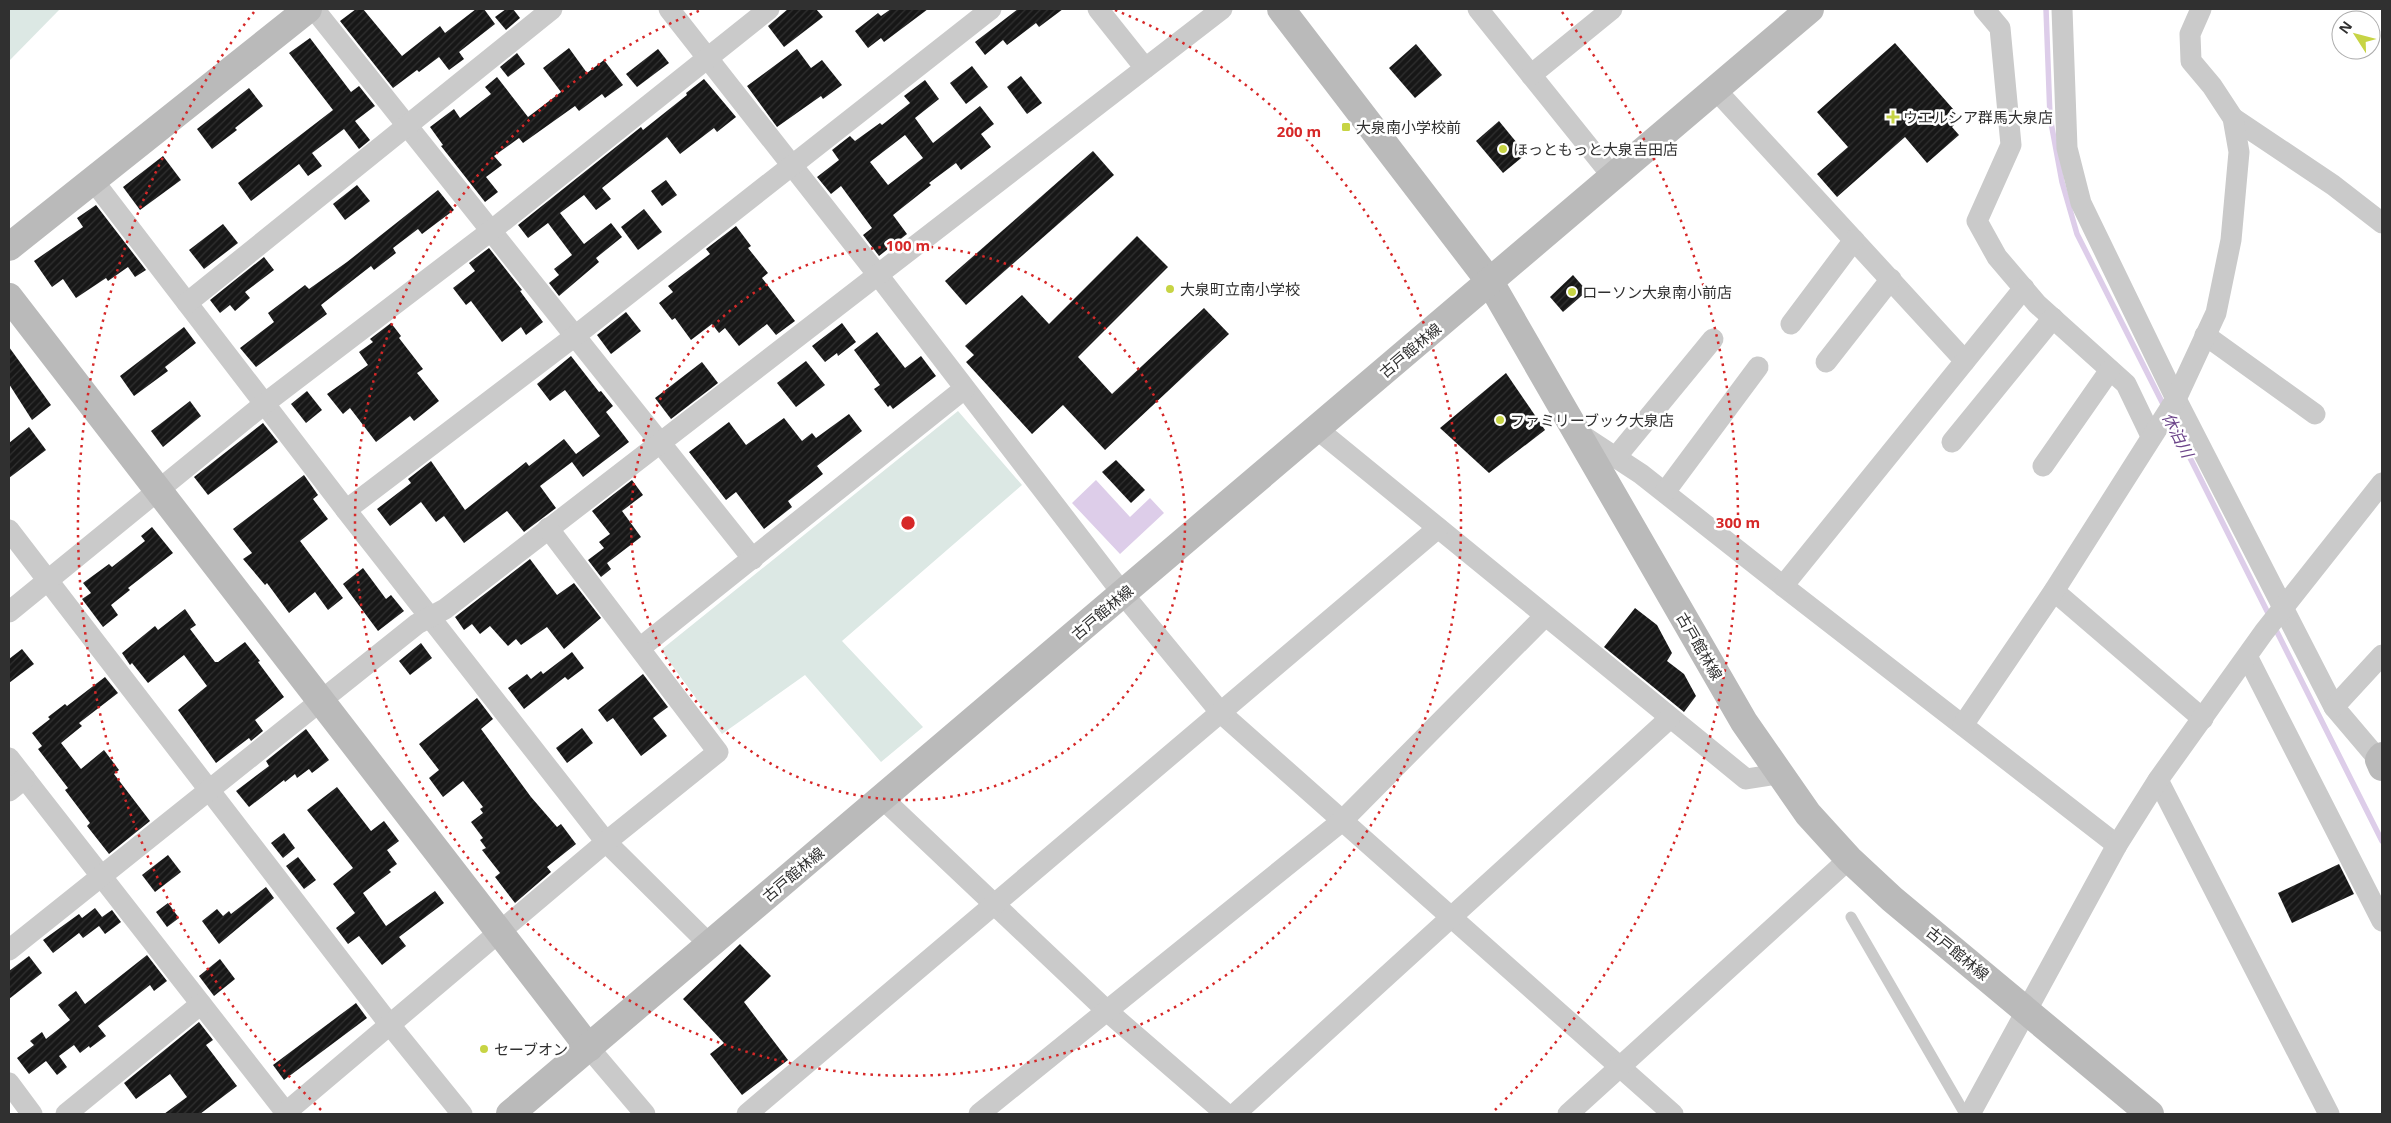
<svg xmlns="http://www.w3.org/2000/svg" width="2391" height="1123" viewBox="0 0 2391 1123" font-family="'Noto Sans','Noto Sans JP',sans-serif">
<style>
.park{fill:#dce8e4}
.water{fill:#ddcde9}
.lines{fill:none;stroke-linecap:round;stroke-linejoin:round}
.stream{stroke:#ddcde9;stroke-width:5.5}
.building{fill:url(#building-hatch);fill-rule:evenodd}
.lane{stroke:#cacaca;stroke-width:11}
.street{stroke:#cacaca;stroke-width:21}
.secondary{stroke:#bababa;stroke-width:28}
.ring{fill:none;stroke:#d62828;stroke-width:2.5;stroke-dasharray:2.5 5}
.poi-dot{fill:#c7d444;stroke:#fff;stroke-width:2}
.labels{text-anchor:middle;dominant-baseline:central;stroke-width:5;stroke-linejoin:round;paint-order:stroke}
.poi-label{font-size:15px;fill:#303030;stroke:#fff;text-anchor:start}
.street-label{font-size:15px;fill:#303030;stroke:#fff}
.water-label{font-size:16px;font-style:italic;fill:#6c458a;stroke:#fff}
.centre{fill:#d62828;stroke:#fff;stroke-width:2.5}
.ring-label{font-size:15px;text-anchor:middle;font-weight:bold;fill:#d62828;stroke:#fff;stroke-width:5;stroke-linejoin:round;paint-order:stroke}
</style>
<defs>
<pattern id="building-hatch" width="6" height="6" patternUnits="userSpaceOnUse" patternTransform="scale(1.25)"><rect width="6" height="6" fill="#171717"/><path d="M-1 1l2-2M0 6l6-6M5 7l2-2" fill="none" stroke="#303030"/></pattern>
</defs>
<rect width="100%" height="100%" fill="#fff"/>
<g class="park">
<path d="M9,9H60L9,61Z"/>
<path d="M958,411L1022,485L842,641L923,727L881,762L805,675L722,734L661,650Z"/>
</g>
<path class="water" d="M1096,480L1130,517L1150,498L1164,513L1120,554L1072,503Z"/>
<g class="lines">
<g class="stream">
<path d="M2046,9L2050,117L2062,182L2077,234L2165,408"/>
<path d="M2170,418L2270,617"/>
<path d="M2274,626L2382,841"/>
</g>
</g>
<g class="building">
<path d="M356,9H363L402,56L440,26L445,33L476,9H484L495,24L459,52L464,59L449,70L439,57L419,72L417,70L393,88L340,21Z"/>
<path d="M506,9H513L520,18L506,30L495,17Z"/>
<path d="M788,9H816L823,17L784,47L768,26Z"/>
<path d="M891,9H928L884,42L881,38L868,48L855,31L878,13L881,16Z"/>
<path d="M1018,9H1063L1039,27L1036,23L1007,45L1003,40L985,55L975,42Z"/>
<path d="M310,38L351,92L359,86L375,106L355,121L370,140L359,149L344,129L312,153L322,166L308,176L299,164L251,201L238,183L333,110L289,53Z"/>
<path d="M1895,43L1961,118L1952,127L1959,135L1927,163L1905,137L1837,197L1817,174L1848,147L1817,112Z"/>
<path d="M1416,44L1442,75L1415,98L1389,68Z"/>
<path d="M569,48L587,73L604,60L623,85L605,98L602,94L579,111L575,106L523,143L519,138L494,156L502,165L486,177L498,192L485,202L441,146L443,145L430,127L454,109L460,118L491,94L485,87L497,77L528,117L561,92L543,68Z"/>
<path d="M658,49L669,63L637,87L626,74Z"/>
<path d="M797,49L811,68L822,60L842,85L823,99L821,96L777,127L747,86Z"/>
<path d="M517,53L525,64L508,77L500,67Z"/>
<path d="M972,66L988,87L966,104L950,83Z"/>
<path d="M1021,76L1042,103L1027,114L1007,87Z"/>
<path d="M704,79L736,117L717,132L714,128L680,154L667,137L602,188L611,199L596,210L584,195L560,213L584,244L611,223L622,237L596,258L599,262L559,296L549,283L559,275L554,269L572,255L548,223L528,238L518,225L641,127L643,130L687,95L686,93Z"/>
<path d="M925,80L939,99L915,118L933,143L980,106L994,124L981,134L991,147L961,170L956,163L929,183L931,185L893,215L907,234L879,256L863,235L872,228L841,186L831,194L817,177L839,160L832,150L850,136L855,141L880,123L882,125L910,103L904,96ZM905,135L923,158L888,185L870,162Z"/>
<path d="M249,88L263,106L235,128L237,130L212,149L197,129Z"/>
<path d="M1499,121L1526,154L1503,173L1476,141Z"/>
<path d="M1093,151L1114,175L966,305L945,281Z"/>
<path d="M163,156L181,180L140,210L123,187Z"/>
<path d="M666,180L677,195L662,206L651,191Z"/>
<path d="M357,185L370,201L345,220L333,204Z"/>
<path d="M438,190L454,210L422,234L418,229L393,248L396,253L374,270L371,266L321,305L327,314L256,367L240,348L274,322L268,313L305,285L309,289L347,262Z"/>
<path d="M96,205L146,270L135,277L128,267L108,281L106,278L76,298L63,279L52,287L34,261L83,227L77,218Z"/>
<path d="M644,209L662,232L638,250L621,227Z"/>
<path d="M223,224L238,243L204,269L189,250Z"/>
<path d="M736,226L751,246L748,248L768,273L762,278L795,321L776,335L767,324L739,346L725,328L719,333L712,324L691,340L675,318L672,320L659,303L673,292L668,286L710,254L706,249Z"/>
<path d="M1137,236L1168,267L1078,357L1112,394L1204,308L1229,334L1105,450L1063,405L1032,434L966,362L974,355L965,346L1022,295L1049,324Z"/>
<path d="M489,248L522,290L520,291L543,322L526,335L521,327L502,342L471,301L466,305L453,288L475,271L469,263Z"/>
<path d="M264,257L274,270L245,292L250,298L235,311L230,305L220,313L210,300Z"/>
<path d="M1573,275L1587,291L1563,312L1550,297Z"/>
<path d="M626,312L641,331L611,354L597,335Z"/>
<path d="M391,323L401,336L399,338L423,369L417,373L439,401L414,421L410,416L376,442L350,408L343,414L327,394L368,365L359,352L373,342L370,339Z"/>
<path d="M842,323L856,342L838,356L837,353L825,362L812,346Z"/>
<path d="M184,327L196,343L165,367L168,371L134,396L120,376Z"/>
<path d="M877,332L905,368L921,356L936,376L893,409L890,405L888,407L874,389L880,385L854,350Z"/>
<path d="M9,347L51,405L32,420L9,384Z"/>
<path d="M571,356L599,392L601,391L613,406L606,412L629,442L583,477L572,462L540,486L556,508L524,532L507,511L464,543L444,516L436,522L421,502L390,526L377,509L411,483L408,479L431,461L465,510L526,462L529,466L564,439L576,454L600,436L565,390L550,401L537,384Z"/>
<path d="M806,361L825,385L796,407L777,383Z"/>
<path d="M702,362L718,383L671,419L655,398Z"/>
<path d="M1506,373L1545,430L1489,473L1440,428Z"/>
<path d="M307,391L322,410L306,423L291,404Z"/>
<path d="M190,401L201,416L163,447L151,431Z"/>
<path d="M849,414L862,431L817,466L823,474L788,501L792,507L764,529L736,492L726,500L689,452L729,422L746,445L784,418L802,441L812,433L816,438Z"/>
<path d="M263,423L278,442L208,495L194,477Z"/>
<path d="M29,427L46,450L9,478V443Z"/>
<path d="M1116,460L1145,490L1131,503L1102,472Z"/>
<path d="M304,475L318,495L313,499L328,519L300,541L343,598L328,610L315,592L289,613L267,583L265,585L243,559L252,553L233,529Z"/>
<path d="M632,480L643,495L622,511L641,537L607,563L611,569L601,577L588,560L604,548L599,542L610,534L592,511Z"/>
<path d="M152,527L173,553L128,588L130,590L111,605L118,615L103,627L82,599L91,593L83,583L109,564L112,567L145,541L141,536Z"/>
<path d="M530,559L557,595L574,583L601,618L564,649L547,627L521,645L516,639L508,646L490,626L480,634L472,624L464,630L455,617Z"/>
<path d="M363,568L386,599L391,595L404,611L378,631L343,584Z"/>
<path d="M1635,608L1657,625L1672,653L1667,661L1684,674L1696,696L1684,712L1604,647Z"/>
<path d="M185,609L196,625L190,629L215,662H218L245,642L260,661L258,662L284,697L255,720L263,731L251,741L249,738L216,763L178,710L207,686L184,655L148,683L132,663L130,665L122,653L155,626L158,630Z"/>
<path d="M421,643L432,658L410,675L399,661Z"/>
<path d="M22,649L34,664L9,683V659Z"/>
<path d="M572,652L584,668L568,680L565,677L524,709L508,688L527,674L531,679L541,671L543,674Z"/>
<path d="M643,674L668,707L653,718L667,736L641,756L613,718L607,722L598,710Z"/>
<path d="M105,677L118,693L79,723L82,726L61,743L81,769L104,750L119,770L114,774L150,821L109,854L87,826L90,823L65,790L68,788L38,749L42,746L32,733L50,719L48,717L65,704L67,706Z"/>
<path d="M477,698L493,719L481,729L531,797L557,827L561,824L576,844L547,867L551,872L515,903L495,877L500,873L482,850L486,848L480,840L483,838L471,822L483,813L480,809L483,807L463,781L443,797L429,778L439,770L419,744Z"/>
<path d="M582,728L593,743L567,763L556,748Z"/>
<path d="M306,729L329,760L312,773L309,769L297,778L295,774L285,782L284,780L249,807L236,791L269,766L266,761Z"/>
<path d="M337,787L371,831L384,821L399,841L387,850L397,864L389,870L391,872L363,893L386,926L435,891L444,903L399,937L406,946L382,965L359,936L348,944L336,928L355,913L333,884L353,868L307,810Z"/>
<path d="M284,833L295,848L283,858L271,843Z"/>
<path d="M168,855L181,872L155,892L142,875Z"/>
<path d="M298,857L316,880L304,889L286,866Z"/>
<path d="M2339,864L2354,894L2292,923L2278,893Z"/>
<path d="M266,887L274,898L219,944L202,921L217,909L223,916L229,911L231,914Z"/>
<path d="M168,903L179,918L167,927L156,912Z"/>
<path d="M95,908L102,917L112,910L121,922L105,934L99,926L83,938L79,933L53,953L43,940L79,914L82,918Z"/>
<path d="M740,944L771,976L744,1002L788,1060L742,1095L710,1054L724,1043L683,999Z"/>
<path d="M147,955L167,981L154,991L150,985L98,1026L106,1036L90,1048L89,1046L80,1053L74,1045L59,1056L67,1067L57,1075L46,1061L29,1074L17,1058L34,1045L30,1041L42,1032L46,1039L70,1020L58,1005L76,991L85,1004Z"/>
<path d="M29,956L42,973L9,999V971Z"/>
<path d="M220,959L235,979L214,996L199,976Z"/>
<path d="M356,1003L367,1018L284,1080L273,1065Z"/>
<path d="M199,1022L213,1040L206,1045L237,1086L200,1114H164L187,1097L170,1074L136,1099L124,1083Z"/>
</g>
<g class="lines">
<path class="lane" d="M1851,917L1965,1114"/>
<g class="street">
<path d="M314,9L753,559"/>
<path d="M669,9L878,275L1123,594L1221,713L1673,1114"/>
<path d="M1098,9L1145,68"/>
<path d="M1478,9L1613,177"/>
<path d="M1984,9L2000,28L2011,145L1977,221L1997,257L2037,304L2126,384L2151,436"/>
<path d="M2062,9L2067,148L2081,203L2176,399L2334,707L2379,760"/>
<path d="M1531,75L1612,9"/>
<path d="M1715,89L1965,361"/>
<path d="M2233,118L2333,185L2382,223"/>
<path d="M92,179L346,510L606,842L710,945"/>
<path d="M187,303L552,9"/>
<path d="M1791,324L1854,240"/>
<path d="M2205,335L2315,414"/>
<path d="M1826,362L1891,279"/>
<path d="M1317,429L1746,779L1778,774"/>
<path d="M1577,432L1641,474L1783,586L2117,845"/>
<path d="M1952,442L2053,318"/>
<path d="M1616,457L1713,339"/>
<path d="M2043,466L2110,370"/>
<path d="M1665,492L1758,367"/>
<path d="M346,510L575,336L991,9"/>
<path d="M9,530L390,1025L462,1114"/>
<path d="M1783,586L2024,288"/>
<path d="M2054,591L2203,719"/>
<path d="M9,612L264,404L492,230L769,9"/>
<path d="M640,648L964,389"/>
<path d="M2248,658L2382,921"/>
<path d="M2334,707L2382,655"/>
<path d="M1963,725L2054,591L2176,399L2216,313L2231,240L2239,152L2233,118L2212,86L2191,61L2190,34L2201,9"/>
<path d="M9,758L287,1114"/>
<path d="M2158,780L2329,1114"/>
<path d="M9,791L25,778"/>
<path d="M882,798L1107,1011L1226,1114"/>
<path d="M9,950L417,624L445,609L1222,9"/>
<path d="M589,1048L645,1114"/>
<path d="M9,1083L32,1114"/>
<path d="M66,1114L201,1004"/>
<path d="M284,1114L606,842L718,752L548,528"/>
<path d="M747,1114L1438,528"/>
<path d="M979,1114L1342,821L1545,616"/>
<path d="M1235,1114L1670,718"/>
<path d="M1568,1114L1849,859"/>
<path d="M1970,1114L2117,845L2158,780L2264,632L2382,483"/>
</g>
<g class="secondary">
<path d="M1281,9L1490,282L1744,722L1808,814L1849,859L1892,899L2150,1114"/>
<path d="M9,247L308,9"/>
<path d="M9,297L589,1048"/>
<path d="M2382,756L2379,760L2382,767"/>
<path d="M510,1114L1810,9"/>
</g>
</g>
<g class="ring">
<circle cx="908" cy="523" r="277"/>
<path d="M1115 10A553 553 0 1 1 701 10"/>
<path d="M321 1110A830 830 0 0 1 254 12M1562 12A830 830 0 0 1 1495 1110"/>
</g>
<g class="poi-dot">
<path d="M1890.5 109.5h5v5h5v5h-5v5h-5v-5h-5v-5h5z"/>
<rect x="1341" y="122" width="10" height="10" rx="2.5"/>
<circle cx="1503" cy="149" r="5"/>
<circle cx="1170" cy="289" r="5"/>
<circle cx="1572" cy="292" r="5"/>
<circle cx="1500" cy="420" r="5"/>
<circle cx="484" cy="1049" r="5"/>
</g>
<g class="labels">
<g class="poi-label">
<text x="1903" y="117">ウエルシア群馬大泉店</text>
<text x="1356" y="127">大泉南小学校前</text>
<text x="1513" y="149">ほっともっと大泉吉田店</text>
<text x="1180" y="289">大泉町立南小学校</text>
<text x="1582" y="292">ローソン大泉南小前店</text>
<text x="1510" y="420">ファミリーブック大泉店</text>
<text x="494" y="1049">セーブオン</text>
</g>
<g class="street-label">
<text transform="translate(1410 350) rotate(-40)">古戸館林線</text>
<text transform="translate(1102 612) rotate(-40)">古戸館林線</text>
<text transform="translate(1700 646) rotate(60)">古戸館林線</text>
<text transform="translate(793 874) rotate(-40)">古戸館林線</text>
<text transform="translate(1958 953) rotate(39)">古戸館林線</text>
</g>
<g class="water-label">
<text transform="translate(2178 435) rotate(63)">休泊川</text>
</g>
</g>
<circle cx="908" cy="523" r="8" class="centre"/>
<g class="ring-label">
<text x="1299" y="137">200 m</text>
<text x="908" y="251">100 m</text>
<text x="1738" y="528">300 m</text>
</g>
<rect width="2391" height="1123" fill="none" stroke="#303030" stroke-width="20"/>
<g transform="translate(2356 35) rotate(306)"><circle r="24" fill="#ffffff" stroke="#acacac"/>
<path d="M0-4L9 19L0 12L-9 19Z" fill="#c7d444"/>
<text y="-8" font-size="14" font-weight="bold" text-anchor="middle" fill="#303030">N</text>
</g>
</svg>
